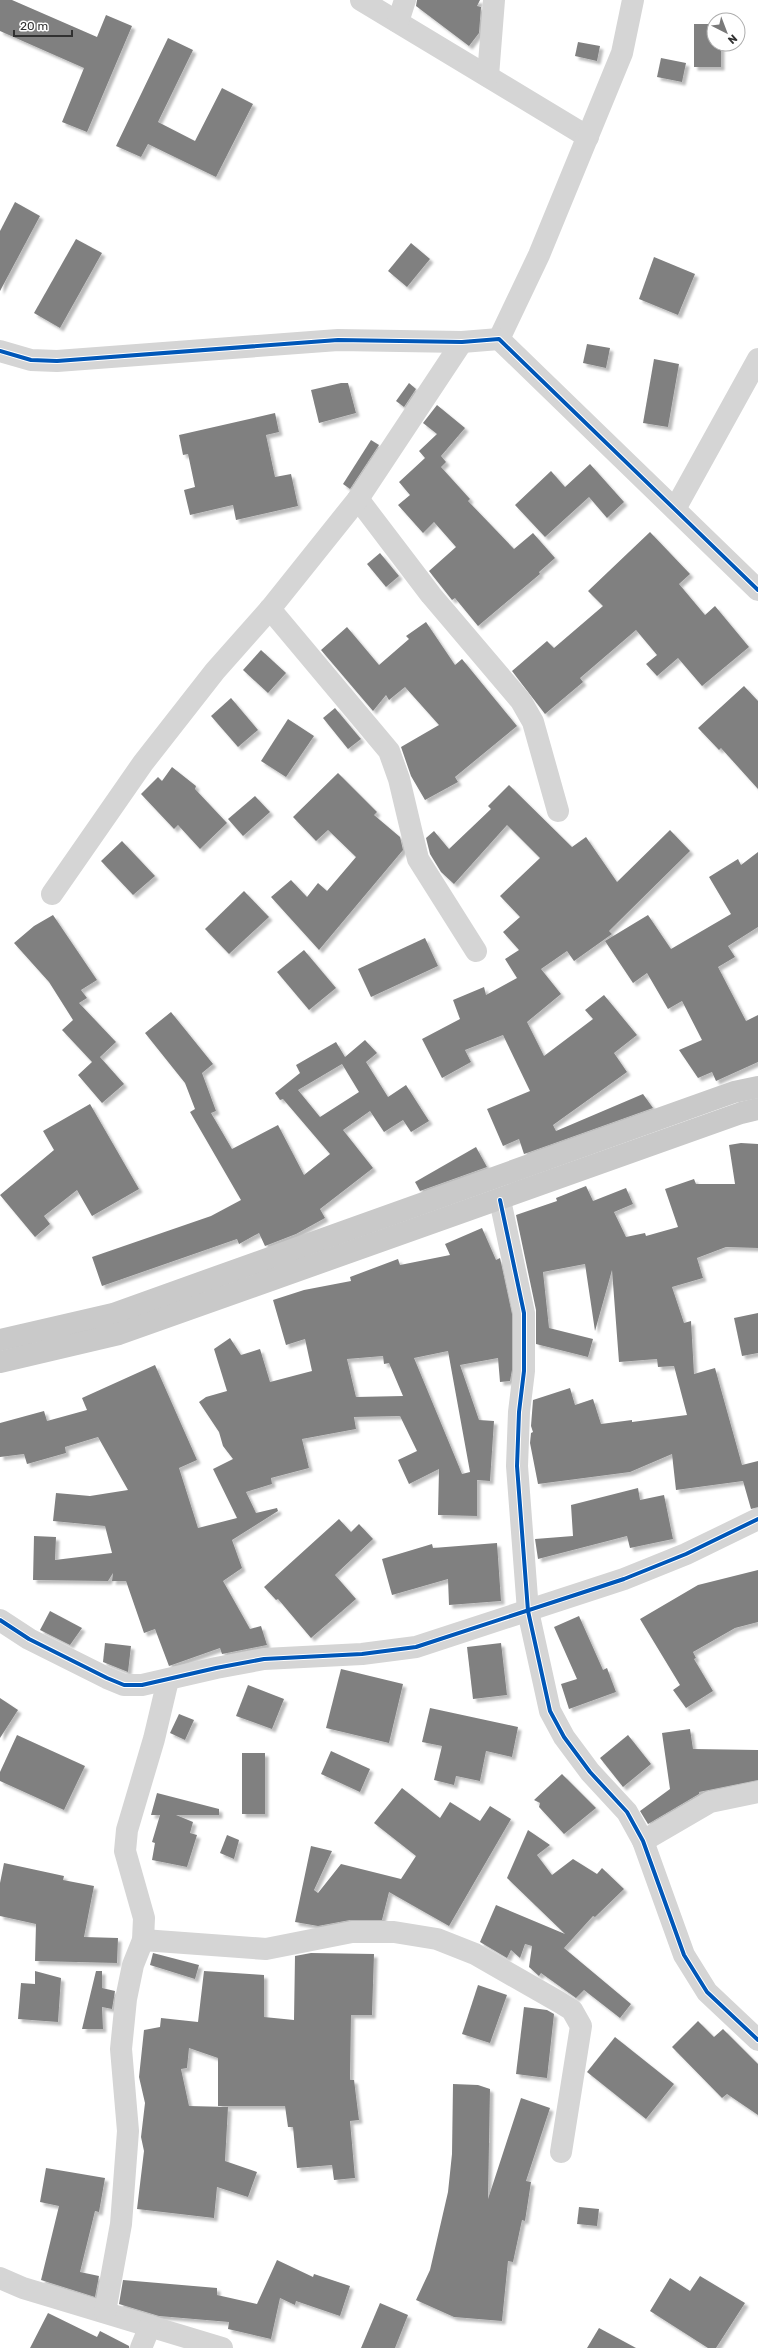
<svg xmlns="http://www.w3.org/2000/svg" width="758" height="2348" viewBox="0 0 758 2348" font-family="Rubik,sans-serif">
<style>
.building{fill:#808080;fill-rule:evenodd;filter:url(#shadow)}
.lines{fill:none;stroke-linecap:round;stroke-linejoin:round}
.street{stroke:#d5d5d5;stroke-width:22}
.primary{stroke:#c9c9c9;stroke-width:22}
.cycleway-casing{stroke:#fff;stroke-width:6}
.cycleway{stroke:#0057b8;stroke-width:4}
</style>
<defs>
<filter id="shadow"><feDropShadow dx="3.5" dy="3.5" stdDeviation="1" flood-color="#0004"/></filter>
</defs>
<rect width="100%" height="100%" fill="#fff"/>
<g class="building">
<path d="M0,0H12L97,37L106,15L132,26L87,132L62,122L84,68L0,31Z"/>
<path d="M417,0H480L477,6L481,7L479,33L469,46L416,6Z"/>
<path d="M694,24H714V44H721V67H694Z"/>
<path d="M168,38L193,50L158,122L195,141L222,88L253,104L216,177L148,144L141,157L116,146Z"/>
<path d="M578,42L600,46L597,61L575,56Z"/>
<path d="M661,58L686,63L682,82L657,77Z"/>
<path d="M15,202L40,216L0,291V231Z"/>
<path d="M76,239L102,253L60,328L34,313Z"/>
<path d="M411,243L430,259L407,287L388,271Z"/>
<path d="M654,257L695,274L678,315L639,299Z"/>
<path d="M587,344L610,348L606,368L583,363Z"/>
<path d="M654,359L679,364L668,427L643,423Z"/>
<path d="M341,383H348L356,413L319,423L311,390Z"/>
<path d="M409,383L416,389L404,407L396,401Z"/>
<path d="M437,405L465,428L441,456L446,462L441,467L470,499L468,501L514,549L533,533L555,558L539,572L540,574L478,626L455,598L452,600L429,571L456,547L434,522L423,533L398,505L410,495L399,482L425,458L419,451L437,434L423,423Z"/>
<path d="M275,413L279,432L266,435L275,477L291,474L298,506L236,520L233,505L190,515L184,490L195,487L188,454L183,455L179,435Z"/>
<path d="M371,440L379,445L350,489L343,484Z"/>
<path d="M590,464L624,502L607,518L589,497L545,537L515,505L551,471L565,487Z"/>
<path d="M650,532L690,574L679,584L705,615L715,606L749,647L702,686L678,658L657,676L646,664L657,655L636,630L580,678L583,682L545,714L512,671L547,641L554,648L603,606L588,591Z"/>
<path d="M380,553L399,576L386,587L367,564Z"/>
<path d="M426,622L455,665L462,659L517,726L455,777L458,782L425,800L411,776L401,747L439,725L405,687L389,700L386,695L373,711L321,650L347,627L379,665L409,639L406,636Z"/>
<path d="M261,650L286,673L268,693L243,670Z"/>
<path d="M744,686L758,701V789L721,748L719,750L698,728Z"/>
<path d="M231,698L258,730L238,747L211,716Z"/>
<path d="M335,708L361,739L348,749L323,718Z"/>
<path d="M288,719L314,736L286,777L261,761Z"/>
<path d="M172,767L196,786L195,789L227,823L200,849L178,825L174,829L141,794L158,777L162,781Z"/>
<path d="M338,773L377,812L374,815L400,837L403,850L319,950L271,897L291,880L307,897L318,883L327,891L356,857L328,830L316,841L293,817Z"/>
<path d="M509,785L572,847L586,837L617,882L670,830L690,851L609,931L612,934L574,961L567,951L541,969L561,994L527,1022L544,1056L593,1019L585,1010L604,995L637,1035L614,1053L627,1072L553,1125L556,1131L643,1094L653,1108L524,1154L519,1139L503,1146L487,1109L530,1091L503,1035L465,1050L471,1062L442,1078L422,1039L460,1019L453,1000L484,987L486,995L517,978L505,959L519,950L503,932L520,917L500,896L540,858L507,825L454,884L441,872L430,854L426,838L434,831L449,849L491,809L488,806Z"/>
<path d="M255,796L270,812L243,836L228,819Z"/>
<path d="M122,841L155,876L133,895L101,861Z"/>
<path d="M758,852V927L728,946L735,957L718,967L746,1021L758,1015V1062L716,1081L712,1072L698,1078L679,1050L702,1040L682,1001L668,1009L647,973L633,983L605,941L648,915L671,949L731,914L709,877L738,859L741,865Z"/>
<path d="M244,891L269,917L229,954L205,929Z"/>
<path d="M53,915L97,980L81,990L87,998L79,1003L116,1042L100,1057L124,1084L102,1103L78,1075L92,1062L62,1030L73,1020L49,982L14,943L34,926Z"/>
<path d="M425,938L438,966L371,997L358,969Z"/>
<path d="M304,950L336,988L309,1010L277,972Z"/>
<path d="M171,1012L213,1064L202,1073L216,1111L211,1113L232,1149L278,1125L304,1175L330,1154L283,1099L280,1100L275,1093L300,1073L296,1065L336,1042L345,1057L365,1040L377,1053L366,1062L388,1097L406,1085L429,1121L411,1132L403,1120L384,1132L370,1111L343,1130L373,1168L320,1209L325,1218L296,1234L265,1246L259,1233L239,1244L237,1239L102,1286L92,1257L211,1216L241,1200L190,1112L195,1109L185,1083L145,1033ZM342,1064L359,1092L320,1117L298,1090Z"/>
<path d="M90,1104L139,1189L92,1216L77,1190L44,1216L50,1224L35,1237L0,1195L54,1150L43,1131Z"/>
<path d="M741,1143L758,1144V1248L726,1247L697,1258L703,1278L672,1287L684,1323L691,1321L694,1374L715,1368L742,1465L758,1461V1507L751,1509L743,1481L676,1490L672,1454L630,1472L538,1484L530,1443L531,1433L533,1432L531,1426L533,1400L570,1388L575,1405L593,1399L601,1424L632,1420V1422L687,1415L674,1366L658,1367L657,1359L619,1362L612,1270L595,1331L585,1264L543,1272L549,1328L593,1339L588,1357L536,1344V1310L516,1215L557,1201L556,1198L586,1186L593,1201L626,1188L633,1204L614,1212L626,1237L645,1233L646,1236L678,1227L665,1189L694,1179L696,1184H735L729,1145Z"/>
<path d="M476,1147L487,1167L420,1191L415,1182Z"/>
<path d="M482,1228L496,1260L500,1258L512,1314V1370L510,1381L500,1382L498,1358L460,1365L479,1420L494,1421L490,1481L477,1480V1516L438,1515L439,1469L409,1484L398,1460L417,1451L400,1416L354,1417L356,1429L302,1439L309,1468L271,1478L272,1484L246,1492L256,1513L277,1508L278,1511L232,1540L242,1568L223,1581L250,1629L261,1626L267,1645L222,1654L220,1648L169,1666L155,1629L144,1633L126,1581H112L113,1573L108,1581L33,1580L34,1536L56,1537L55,1560L112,1553L105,1526L53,1521L56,1493L90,1496L128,1490L98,1437L65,1447L66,1453L27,1464L24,1454L0,1457V1423L44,1411L47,1421L87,1410L82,1398L155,1365L197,1460L179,1468L198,1528L237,1518L213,1469L233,1459L223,1446L219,1432L199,1402L206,1397L227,1391L214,1349L230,1338L241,1355L260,1349L270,1382L312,1371L305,1339L286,1345L273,1300L304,1290L351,1281L350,1277L398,1259L400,1265L450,1255L445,1244ZM448,1351L470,1472L462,1474L414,1358ZM383,1356L384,1364L389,1363L403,1396L356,1397L347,1359Z"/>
<path d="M758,1313V1353L742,1356L734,1318Z"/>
<path d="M638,1488L640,1500L664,1495L673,1539L630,1548L627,1536L538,1559L535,1539L573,1536L571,1505Z"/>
<path d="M339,1519L351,1532L359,1524L373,1539L335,1575L356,1599L311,1638L278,1599L276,1600L264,1587Z"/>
<path d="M497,1543L501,1601L449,1605L448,1579L392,1595L382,1559L432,1544L433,1548Z"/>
<path d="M758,1570V1622L735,1628L693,1652L696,1658L694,1659L713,1691L686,1708L673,1690L680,1685L640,1619L698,1585Z"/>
<path d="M50,1611L82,1628L70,1645L40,1630Z"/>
<path d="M579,1616L603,1670L607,1668L616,1692L569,1709L561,1684L577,1679L554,1627Z"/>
<path d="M105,1643L131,1646L128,1672L103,1662Z"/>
<path d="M501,1643L507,1695L473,1699L467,1647Z"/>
<path d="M341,1669L403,1684L389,1743L326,1728Z"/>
<path d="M248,1685L284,1699L272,1729L236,1716Z"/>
<path d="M0,1698L18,1710L0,1738Z"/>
<path d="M430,1708L518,1727L512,1757L486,1751L480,1781L456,1776L454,1785L434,1780L442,1746L422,1742Z"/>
<path d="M179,1714L194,1720L185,1740L170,1733Z"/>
<path d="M690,1729L693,1749L758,1750V1780L699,1792V1794L648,1824L640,1811L670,1789L662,1733Z"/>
<path d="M17,1735L85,1766L64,1810L0,1781V1772Z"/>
<path d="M628,1735L651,1764L623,1787L600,1758Z"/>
<path d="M331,1751L370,1769L360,1792L321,1774Z"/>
<rect x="242" y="1753" width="23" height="61"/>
<path d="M562,1774L596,1808L564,1834L539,1807L540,1803L534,1800Z"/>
<path d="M402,1788L440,1818L450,1802L480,1821L490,1806L511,1819L449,1926L389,1892L382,1920H350L318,1926L295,1922L311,1846L332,1851L314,1890L318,1893L341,1864L401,1879L416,1856L374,1823Z"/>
<path d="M157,1793L219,1809V1815H176L193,1822L190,1833L197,1835L187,1867L152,1860L155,1843L152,1842L160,1815H151Z"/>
<path d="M528,1830L550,1845L537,1855L552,1875L573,1859L597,1874L602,1868L624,1889L595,1917L593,1916L564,1948L631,2004L620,2018L584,1990L576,1998L541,1973L539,1976L529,1967L532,1946L525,1944L520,1958L511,1950L507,1958L480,1942L496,1905L565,1934L507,1878Z"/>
<path d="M227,1835L239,1840L234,1859L220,1853Z"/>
<path d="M4,1863L64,1876L63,1880L94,1886L84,1937L118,1938L117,1963L35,1961L36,1924L0,1916V1883Z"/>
<path d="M153,1953L199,1965L195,1979L150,1965Z"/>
<path d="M311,1953L374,1954L372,2015H351L350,2080H354L359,2120L350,2121L355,2178L334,2180L332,2165L297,2168L293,2127H288L285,2106H218V2058L189,2048L187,2068L181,2069L189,2106L228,2107L225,2161L257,2172L248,2197L217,2187L214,2218L137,2209L144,2151L141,2137L145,2103L139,2077L144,2030L160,2027L161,2018L198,2022L204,1971L264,1975V2017L294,2020L295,1956Z"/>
<path d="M35,1971L61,1978L58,2022L18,2019L21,1983L35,1984Z"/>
<path d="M96,1971H102V1988L115,1991L112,2009L102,2007L103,2029H82Z"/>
<path d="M478,1985L507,1995L490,2043L462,2034Z"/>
<path d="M524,2007L547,2010L554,2014L547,2078L516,2074Z"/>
<path d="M698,2021L714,2037L723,2029L758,2064V2115L727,2094L722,2098L672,2047Z"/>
<path d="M615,2037L674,2084L646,2119L587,2072Z"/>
<path d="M453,2084L478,2085L490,2089L488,2199L521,2098L550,2108L526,2181L531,2182L525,2221L522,2220L513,2262L508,2261L502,2321L454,2317L416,2300L430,2270L448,2192L452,2154Z"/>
<path d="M46,2168L105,2178L99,2212L95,2211L80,2272L99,2276L95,2297L41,2280L59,2206L40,2202Z"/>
<path d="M579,2207L599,2209L597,2226L577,2224Z"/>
<path d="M277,2260L313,2277L314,2274L350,2286L340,2316L296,2301L295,2305L280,2298L271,2339L228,2329L229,2322L159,2316L119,2304L123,2280L217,2288V2295L257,2304Z"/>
<path d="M700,2276L745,2303L716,2348H708L650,2311L670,2278L690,2291Z"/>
<path d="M380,2303L408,2315L395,2348H361Z"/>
<path d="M48,2313L97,2337L100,2331L129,2346V2348H30Z"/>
<path d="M599,2328L636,2348H587Z"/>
</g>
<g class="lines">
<g class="street">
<path d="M361,0L588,137"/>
<path d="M398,22L405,0"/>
<path d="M488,76L494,0"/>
<path d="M499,339L539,255L622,53L633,0"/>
<path d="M0,351L31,360L57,361L338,340L462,342L499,339L758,590"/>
<path d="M358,499L431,595L521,701L533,722L558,811"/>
<path d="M675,509L758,359"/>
<path d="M270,609L389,751L399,779L418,859L476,951"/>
<path d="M52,894L143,763L215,671L270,609L358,499L462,342"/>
<path d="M500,1200L524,1313V1371L519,1412L517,1466L528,1611L550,1711L564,1737L590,1772L627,1812L643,1841L684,1955L707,1992L758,2040"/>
<path d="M0,1620L29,1639L107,1678L124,1685H142L216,1668L264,1659L362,1654L416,1647L624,1579L686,1554L758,1519"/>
<path d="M643,1841L710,1802L758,1792"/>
<path d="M143,1940L266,1949L352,1932H394L437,1939L475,1954L559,2002L572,2010L581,2026L561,2152"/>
<path d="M0,2278L23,2288L222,2348"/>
<path d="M105,2312L121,2224L128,2131L121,2049L126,1999L133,1965L143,1940L144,1918L125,1851L127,1830L154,1739L168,1680"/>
<path d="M141,2348L150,2326"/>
</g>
<g class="primary">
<path d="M0,1340L113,1314L734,1092L758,1087"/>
<path d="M0,1362L119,1334L741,1113L758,1109"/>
</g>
<defs>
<g id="cycleway">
<path d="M0,351L31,360L57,361L338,340L462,342L499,339L758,590"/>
<path d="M500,1200L524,1313V1371L519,1412L517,1466L528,1611L550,1711L564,1737L590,1772L627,1812L643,1841L684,1955L707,1992L758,2040"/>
<path d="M0,1620L29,1639L107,1678L124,1685H142L216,1668L264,1659L362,1654L416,1647L624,1579L686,1554L758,1519"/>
</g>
</defs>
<use href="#cycleway" class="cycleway-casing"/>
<use href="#cycleway" class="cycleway"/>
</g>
<g transform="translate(726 32) rotate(138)"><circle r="19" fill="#ffffff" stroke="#adadad"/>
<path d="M0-3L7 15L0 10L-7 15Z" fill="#797979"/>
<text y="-6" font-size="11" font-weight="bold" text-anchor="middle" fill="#313131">N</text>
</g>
<path d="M14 30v6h58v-6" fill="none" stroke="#313131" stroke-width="2"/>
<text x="20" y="30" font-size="12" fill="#313131" stroke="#ffffff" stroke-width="3" paint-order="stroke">20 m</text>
</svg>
